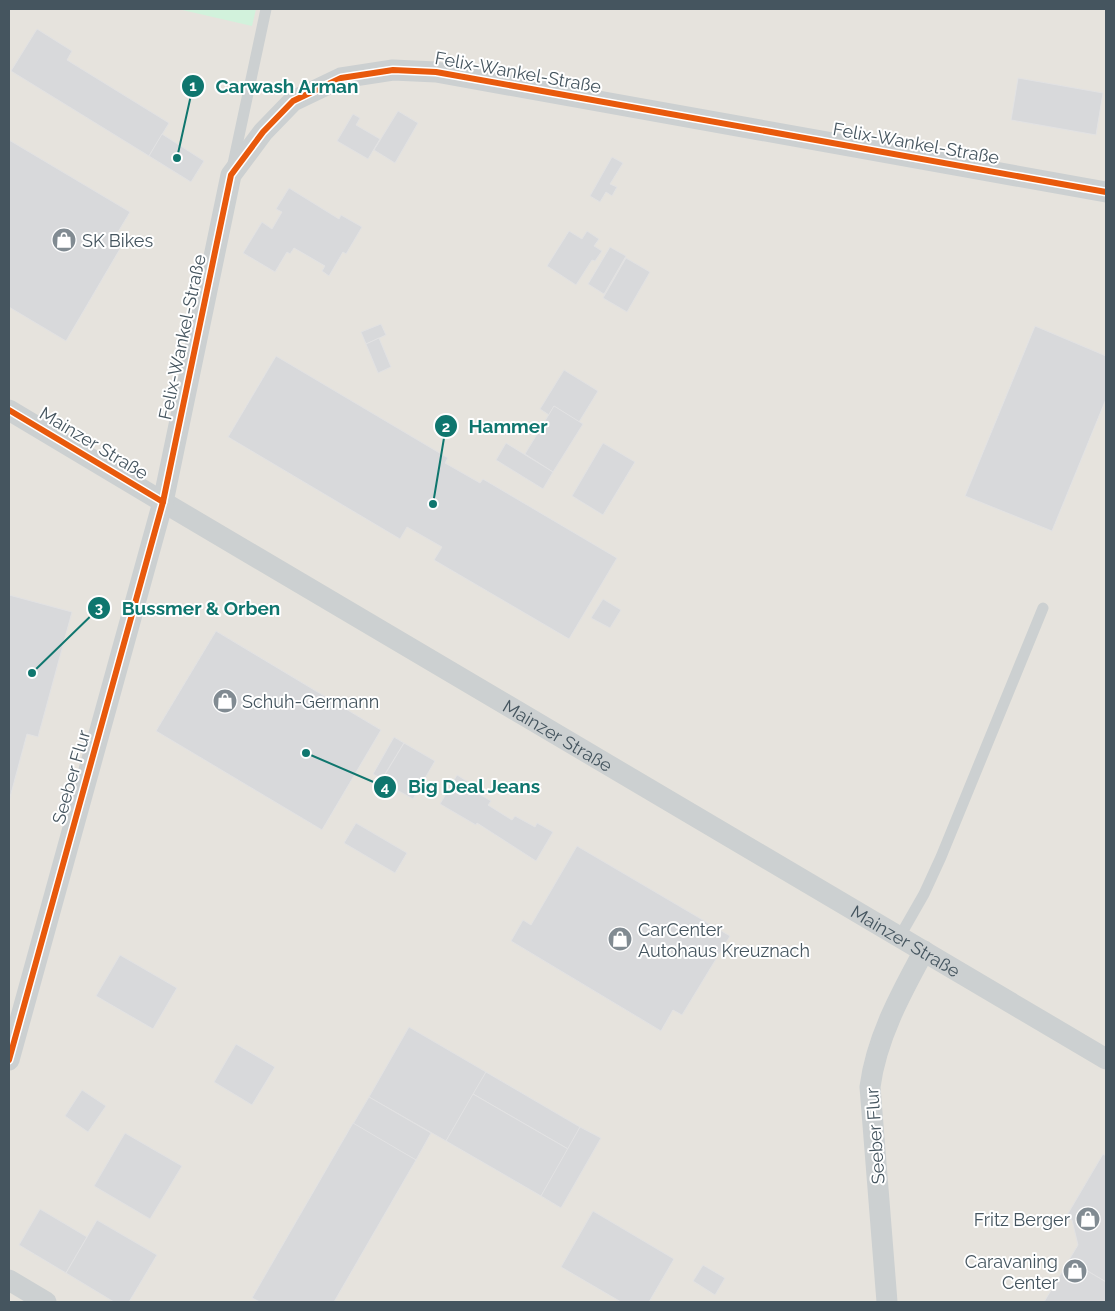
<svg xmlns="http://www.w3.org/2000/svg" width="1115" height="1311" viewBox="0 0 1115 1311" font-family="Raleway,sans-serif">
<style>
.commercial{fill:#e6e3dd}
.green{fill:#d2f2dc}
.building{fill:#d8d9db;stroke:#e2e2e3}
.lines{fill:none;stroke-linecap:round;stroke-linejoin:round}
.lane{stroke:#ccd0d1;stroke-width:11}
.street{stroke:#ccd0d1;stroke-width:21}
.cycleway-casing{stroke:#fff;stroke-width:9}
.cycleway{stroke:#e8590c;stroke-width:6}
.labels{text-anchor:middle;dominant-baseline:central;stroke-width:4;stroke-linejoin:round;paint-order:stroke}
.street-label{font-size:18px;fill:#45555f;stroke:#fff}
.poi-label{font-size:18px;fill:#45555f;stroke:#fff;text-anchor:start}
.leader{fill:none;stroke:#0f766e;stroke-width:2}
.callout-dot{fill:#0f766e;stroke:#fff;stroke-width:2}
.mark-label{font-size:15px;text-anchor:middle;font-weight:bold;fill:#fff}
.callout-label{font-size:19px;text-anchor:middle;font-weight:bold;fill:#0f766e;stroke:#fff;stroke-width:4;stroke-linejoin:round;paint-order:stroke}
</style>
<rect width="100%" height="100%" fill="#f1f0f0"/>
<rect class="commercial" x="9" y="9" width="1097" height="1293"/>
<path class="green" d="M178,9H256L252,26Z"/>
<g class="building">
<path d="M37,29L72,51L67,60L169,123L149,156L11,71Z"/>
<path d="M1018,78L1103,93L1096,135L1011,120Z"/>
<path d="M398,111L418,123L395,163L374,150Z"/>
<path d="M353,114L360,118L356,125L380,139L368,159L337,141Z"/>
<path d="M162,134L204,161L191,182L149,156Z"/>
<path d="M9,140L130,212L115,237L124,242L66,341L9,307Z"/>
<path d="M612,157L623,163L610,184L617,187L612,196L606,192L600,202L590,196Z"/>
<path d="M289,188L339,219L341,215L362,227L346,254L343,252L329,276L322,271L325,266L294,248L290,254L287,252L275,272L243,253L262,222L272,229L282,212L276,209Z"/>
<path d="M569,231L582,239L587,231L599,239L594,246L602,251L595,261L592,260L576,285L547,266Z"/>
<path d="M610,247L626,256L604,294L588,284Z"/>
<path d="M626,258L650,272L627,312L603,298Z"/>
<path d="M381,324L386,335L366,344L361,332Z"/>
<path d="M1035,326L1106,356V399L1052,531L965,496Z"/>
<path d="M379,338L391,367L378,373L366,344Z"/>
<path d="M276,356L448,458L445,463L480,483L483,479L617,558L569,639L434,560L442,547L407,527L400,539L228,437Z"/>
<path d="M564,370L598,391L579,422L554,406L549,415L540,409Z"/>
<path d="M554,406L583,424L553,472L525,454Z"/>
<path d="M506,443L553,472L543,489L496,460Z"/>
<path d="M603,443L635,462L603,515L572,496Z"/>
<path d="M9,595L72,612L38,737L27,734L9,801Z"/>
<path d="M603,599L621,610L610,628L591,618Z"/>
<path d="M216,631L381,730L322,830L156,731Z"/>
<path d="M394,737L404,743L382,779L373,774Z"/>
<path d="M404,743L435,761L413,799L381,781Z"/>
<path d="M457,775L473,785L471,789L491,801L488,805L512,820L515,816L535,827L537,823L553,832L536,861L477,823L476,825L440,804Z"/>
<path d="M356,823L407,853L395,873L344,843Z"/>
<path d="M577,846L730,936L682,1015L673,1010L661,1031L511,941L523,920L531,925Z"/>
<path d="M120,955L177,988L153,1029L96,996Z"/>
<path d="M409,1027L486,1072L446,1141L369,1097Z"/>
<path d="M236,1044L275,1067L252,1105L214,1082Z"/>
<path d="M486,1072L580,1127L568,1149L473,1094Z"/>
<path d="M82,1090L106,1106L88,1132L65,1116Z"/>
<path d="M473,1094L568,1149L541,1196L446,1141Z"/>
<path d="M369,1097L431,1133L416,1160L353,1124Z"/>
<path d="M353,1123L416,1160L334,1302H260L252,1298Z"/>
<path d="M580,1127L601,1138L561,1208L541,1196Z"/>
<path d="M125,1133L182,1166L150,1219L94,1186Z"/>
<path d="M1103,1154L1106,1156V1282L1069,1260L1078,1245L1072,1220L1066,1217Z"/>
<path d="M40,1209L87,1237L66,1273L19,1245Z"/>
<path d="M593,1211L674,1259L649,1302H621L561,1267Z"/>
<path d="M97,1220L157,1255L129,1302H114L66,1273Z"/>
<path d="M1069,1260L1106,1282V1302H1044Z"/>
<path d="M703,1265L725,1278L715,1295L693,1281Z"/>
</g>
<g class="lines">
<g class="lane">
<path d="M233,164L266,9"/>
<path d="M900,936L924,894L941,857L1043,608"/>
</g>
<g class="street">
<path id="s1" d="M9,410L163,502L1106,1059"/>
<path d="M9,1060L163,502L231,175L263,132L293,101L341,78L393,70L436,72L1106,192"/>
<path d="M9,1280L46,1302"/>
<path d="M887,1302L870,1087C876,1039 901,993 924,951"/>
</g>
<defs>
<g id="cycleway">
<path d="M9,410L163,502"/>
<path d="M9,1060L163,502L231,175L263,132L293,101L341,78L393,70L436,72L1106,192"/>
</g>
</defs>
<use href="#cycleway" class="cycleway-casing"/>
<use href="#cycleway" class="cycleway"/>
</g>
<defs>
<symbol id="shop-disc" viewBox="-11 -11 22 22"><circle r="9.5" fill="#818b92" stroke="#fff"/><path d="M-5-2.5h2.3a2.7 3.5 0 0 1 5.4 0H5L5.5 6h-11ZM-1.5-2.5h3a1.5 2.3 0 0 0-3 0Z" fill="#fff"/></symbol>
</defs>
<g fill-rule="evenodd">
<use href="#shop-disc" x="50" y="226" width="28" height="28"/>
<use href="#shop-disc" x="211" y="687" width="28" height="28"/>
<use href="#shop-disc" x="606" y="925" width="28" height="28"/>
<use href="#shop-disc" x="1074" y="1205" width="28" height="28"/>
<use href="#shop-disc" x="1061" y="1257" width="28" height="28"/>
</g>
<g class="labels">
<g class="street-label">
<text transform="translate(518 72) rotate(10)">Felix-Wankel-Straße</text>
<text transform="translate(916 143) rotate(10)">Felix-Wankel-Straße</text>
<text transform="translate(182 337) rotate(-78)">Felix-Wankel-Straße</text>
<text transform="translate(94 443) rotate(31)">Mainzer Straße</text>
<text stroke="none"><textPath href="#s1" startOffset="638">Mainzer Straße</textPath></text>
<text transform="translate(71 777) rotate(-74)">Seeber Flur</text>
<text stroke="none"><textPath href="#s1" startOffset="1042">Mainzer Straße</textPath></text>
<text transform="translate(875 1136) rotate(-94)">Seeber Flur</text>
</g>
<g class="poi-label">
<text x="82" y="240">SK Bikes</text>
<text x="242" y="701">Schuh-Germann</text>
<text x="638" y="929">CarCenter<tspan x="638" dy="21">Autohaus Kreuznach</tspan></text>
<text x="1070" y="1219" text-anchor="end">Fritz Berger</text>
<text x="1058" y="1261" text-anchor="end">Caravaning<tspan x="1058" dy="21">Center</tspan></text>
</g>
</g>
<path class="leader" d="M177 158L193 86M433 504L446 426M32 673L99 608M306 753L385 787"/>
<g class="callout-dot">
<circle cx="177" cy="158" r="5"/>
<circle cx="433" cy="504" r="5"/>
<circle cx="32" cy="673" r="5"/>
<circle cx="306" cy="753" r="5"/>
<circle cx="193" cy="86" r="12"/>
<circle cx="446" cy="426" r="12"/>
<circle cx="99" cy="608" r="12"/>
<circle cx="385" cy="787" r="12"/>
</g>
<g class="mark-label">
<text x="193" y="91">1</text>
<text x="446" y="432">2</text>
<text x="99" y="613">3</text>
<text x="385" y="792">4</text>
</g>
<g class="callout-label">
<text x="287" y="93">Carwash Arman</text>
<text x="508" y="433">Hammer</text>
<text x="201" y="615">Bussmer &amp; Orben</text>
<text x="474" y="793">Big Deal Jeans</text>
</g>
<rect width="1115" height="1311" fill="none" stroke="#45555f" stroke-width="20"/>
</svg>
